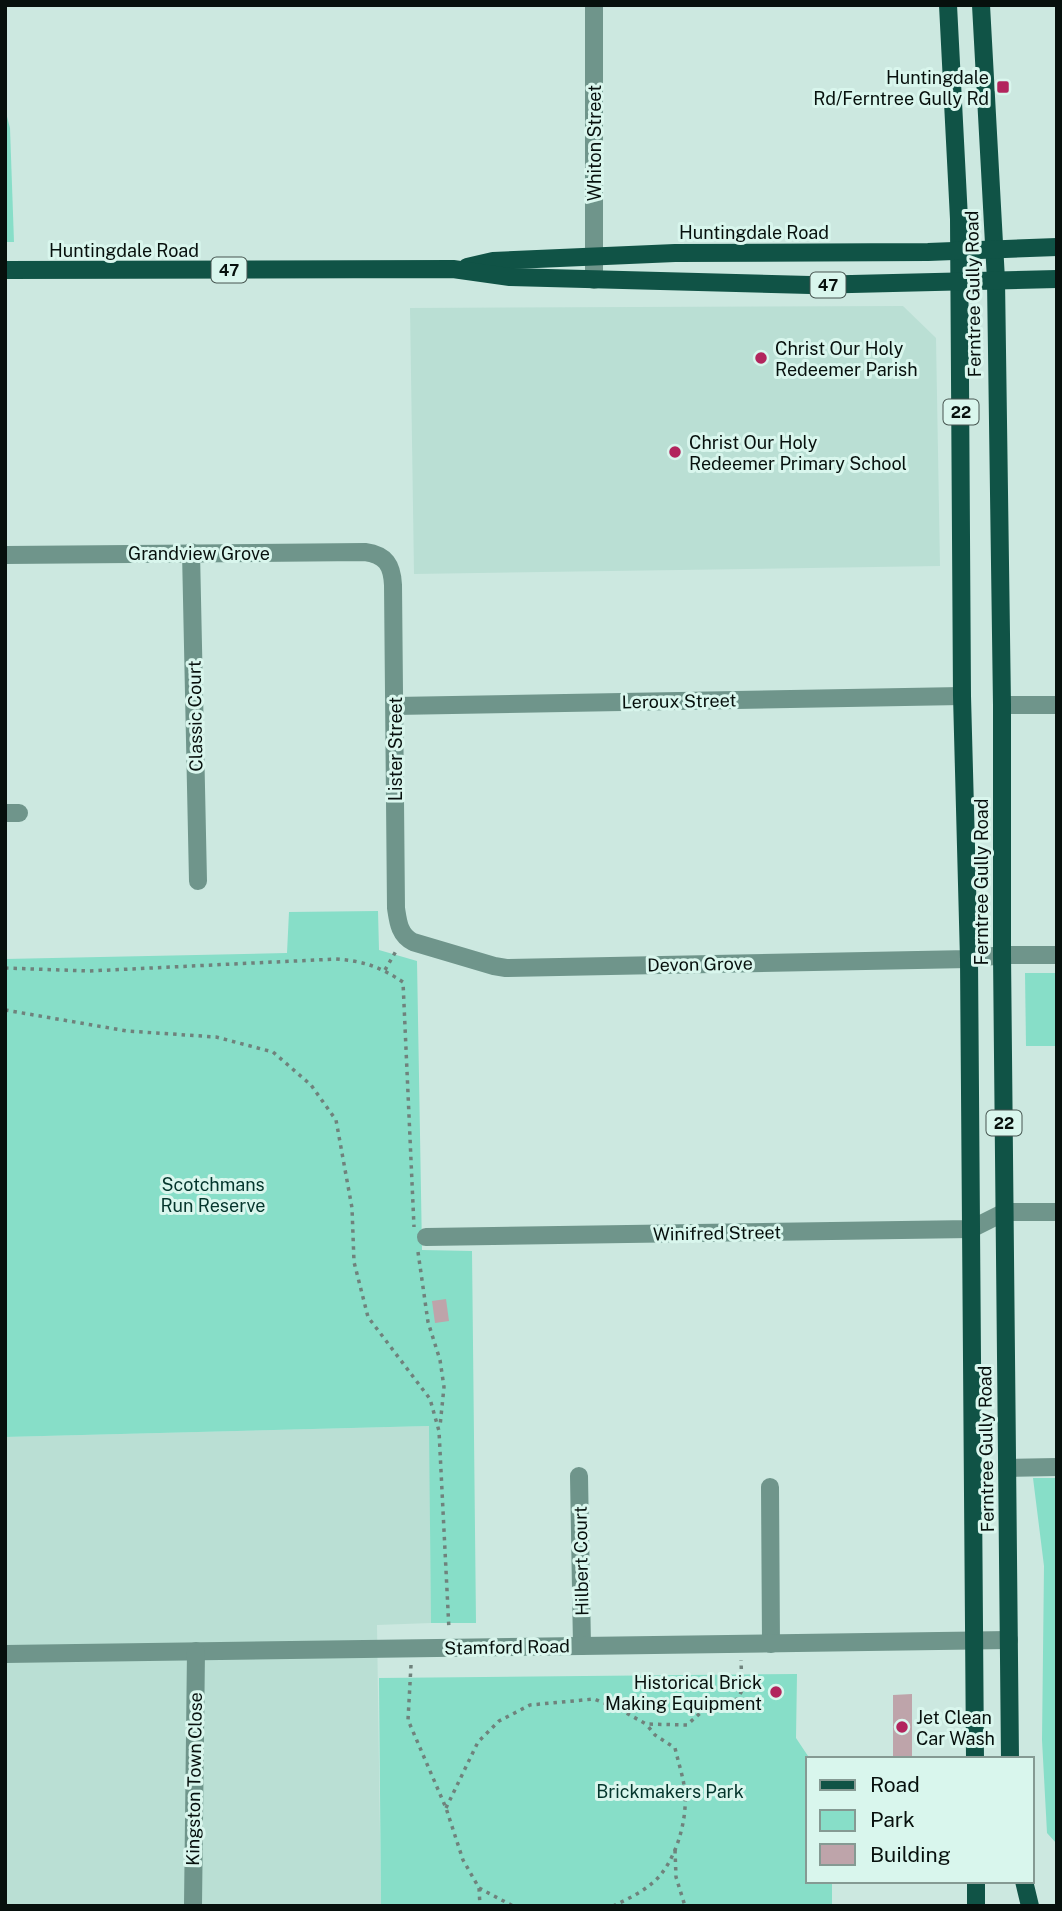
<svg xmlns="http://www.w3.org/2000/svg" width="1062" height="1911" viewBox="0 0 1062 1911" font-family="'Public Sans',sans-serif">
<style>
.built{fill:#badfd4}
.green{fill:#87dec8}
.building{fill:#bea4aa}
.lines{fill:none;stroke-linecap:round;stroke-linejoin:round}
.path{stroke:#6f827c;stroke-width:3.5;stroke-dasharray:3.5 5;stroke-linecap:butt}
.minor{stroke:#6f958b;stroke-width:18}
.major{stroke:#105346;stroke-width:18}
.poi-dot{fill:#b2255d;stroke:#d9f6ed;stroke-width:2.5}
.labels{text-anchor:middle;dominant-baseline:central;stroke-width:6;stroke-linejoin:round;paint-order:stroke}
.shield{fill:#d9f6ed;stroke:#465550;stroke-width:2}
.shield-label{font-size:16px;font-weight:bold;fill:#07100d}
.poi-label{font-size:18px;fill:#07100d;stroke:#d9f6ed;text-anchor:start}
.street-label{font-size:18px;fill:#07100d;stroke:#d9f6ed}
.park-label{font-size:18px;fill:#04352c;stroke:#d9f6ed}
</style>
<rect width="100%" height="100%" fill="#cce8e0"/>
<g class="built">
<path d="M903,306L936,338L940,566L414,574L410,308Z"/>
<path d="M430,1426L431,1623L377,1625L381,1906H5V1437Z"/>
</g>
<g class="green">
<path d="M5,109L10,128L14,242H5Z"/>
<path d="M378,911L379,950L417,961L422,1250L472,1251L476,1623H431L429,1426L5,1437V959L287,953L289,912Z"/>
<path d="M1025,973H1057V1046H1026Z"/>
<path d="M1033,1478H1057V1844L1047,1833L1046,1814L1042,1740L1044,1566Z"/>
<path d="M797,1674L796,1738L810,1759L808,1881H832V1906H381L379,1678Z"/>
</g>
<g class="building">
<path d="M446,1299L449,1321L435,1323L432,1301Z"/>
<path d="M912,1694V1759H893V1695Z"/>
</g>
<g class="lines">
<g class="path">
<path d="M5,968L89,971L336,959C364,961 380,967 403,982L414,1227"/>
<path d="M385,970L396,951"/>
<path d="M5,1010L127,1031L216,1037L273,1052L311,1085L336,1120L352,1208L354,1262L368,1317L430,1399L439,1431L449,1630"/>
<path d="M418,1252L428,1322L440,1360L444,1387L440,1426"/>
<path d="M411,1665L408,1720L446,1808L463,1860L479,1888L480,1906"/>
<path d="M446,1808L478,1742L499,1721L530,1705L594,1699L621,1710L646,1724L687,1725L708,1706L738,1699L742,1690L741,1660"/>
<path d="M675,1850L676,1877L685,1906"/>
<path d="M479,1888L513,1906"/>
<path d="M613,1906C630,1898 651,1888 662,1873C679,1851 689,1812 684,1785C682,1773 678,1761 675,1748L655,1735L646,1724"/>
</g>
<g class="minor">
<path d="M594,5V280"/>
<path d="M191,552L198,881"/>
<path d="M5,555L365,552C386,555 392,565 393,585L396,908C398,921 399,935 413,942L494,966L506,968L969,959L1002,955H1057"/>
<path d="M1002,705H1057"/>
<path d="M395,706L962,696"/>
<path d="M5,813H19"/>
<path d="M426,1237L971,1229L1005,1212H1057"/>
<path d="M1007,1468L1057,1467"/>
<path d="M579,1476L582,1646"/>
<path d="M770,1487L771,1644"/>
<path d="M5,1654L1009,1640"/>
<path d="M193,1906L196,1651"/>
</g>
<g class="major">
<path d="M948,5L959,219L962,696L969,959L975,1759"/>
<path d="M981,5L996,280L1002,705V955L1010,1759"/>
<path d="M467,267L493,261L675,253L928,252L1057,247"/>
<path d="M5,270L453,269L510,277L810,285L1057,279"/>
<path d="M976,1881V1906"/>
<path d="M1024,1881L1030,1906"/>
</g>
</g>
<g class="poi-dot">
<rect x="996" y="80" width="14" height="14" rx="3.5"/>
<circle cx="761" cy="358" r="7"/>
<circle cx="675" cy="452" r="7"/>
<circle cx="776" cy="1692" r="7"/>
<circle cx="902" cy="1727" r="7"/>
</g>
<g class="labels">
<g class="shield">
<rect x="211.5" y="257.5" width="35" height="25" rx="5"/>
<rect x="810.5" y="272.5" width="35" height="25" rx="5"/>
<rect x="943.5" y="399.5" width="35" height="25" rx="5"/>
<rect x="986.5" y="1110.5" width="35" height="25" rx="5"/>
</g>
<g class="shield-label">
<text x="229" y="270">47</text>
<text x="828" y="285">47</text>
<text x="961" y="412">22</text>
<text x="1004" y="1123">22</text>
</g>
<g class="poi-label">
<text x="989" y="77" text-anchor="end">Huntingdale<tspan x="989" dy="21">Rd/Ferntree Gully Rd</tspan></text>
<text x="775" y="348">Christ Our Holy<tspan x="775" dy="21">Redeemer Parish</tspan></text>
<text x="689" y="442">Christ Our Holy<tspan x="689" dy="21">Redeemer Primary School</tspan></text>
<text x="762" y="1682" text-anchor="end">Historical Brick<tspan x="762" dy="21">Making Equipment</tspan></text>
<text x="916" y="1717">Jet Clean<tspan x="916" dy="21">Car Wash</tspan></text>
</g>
<g class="street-label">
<text transform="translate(594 143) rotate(-90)">Whiton Street</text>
<text x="754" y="232">Huntingdale Road</text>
<text x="124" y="250">Huntingdale Road</text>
<text transform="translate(973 294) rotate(-91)">Ferntree Gully Road</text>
<text x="199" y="553">Grandview Grove</text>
<text transform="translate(679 701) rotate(-1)">Leroux Street</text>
<text transform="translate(195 716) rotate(-91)">Classic Court</text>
<text transform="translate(395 749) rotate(-90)">Lister Street</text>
<text transform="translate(981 882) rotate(-90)">Ferntree Gully Road</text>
<text transform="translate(700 964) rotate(-1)">Devon Grove</text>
<text transform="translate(717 1233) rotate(-1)">Winifred Street</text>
<text transform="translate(986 1449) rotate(-91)">Ferntree Gully Road</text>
<text transform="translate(581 1561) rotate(-91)">Hilbert Court</text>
<text transform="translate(507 1647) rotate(-1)">Stamford Road</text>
<text transform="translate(194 1779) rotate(-89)">Kingston Town Close</text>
</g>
<g class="park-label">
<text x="213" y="1184">Scotchmans<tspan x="213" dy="21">Run Reserve</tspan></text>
<text x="670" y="1791">Brickmakers Park</text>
</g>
</g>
<rect width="1062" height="1911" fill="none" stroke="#07100d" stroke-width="14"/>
<rect x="806" y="1757" width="228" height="126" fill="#d9f6ed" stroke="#859a93" stroke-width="2"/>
<rect x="820" y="1780" width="35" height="10" fill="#105346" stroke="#859a93" stroke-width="2"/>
<text x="870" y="1792" font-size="21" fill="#07100d">Road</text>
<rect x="820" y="1810" width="35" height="21" fill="#87dec8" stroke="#859a93" stroke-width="2"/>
<text x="870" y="1827" font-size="21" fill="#07100d">Park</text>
<rect x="820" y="1844" width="35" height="21" fill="#bea4aa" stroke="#859a93" stroke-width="2"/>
<text x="870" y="1862" font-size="21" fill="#07100d">Building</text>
</svg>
